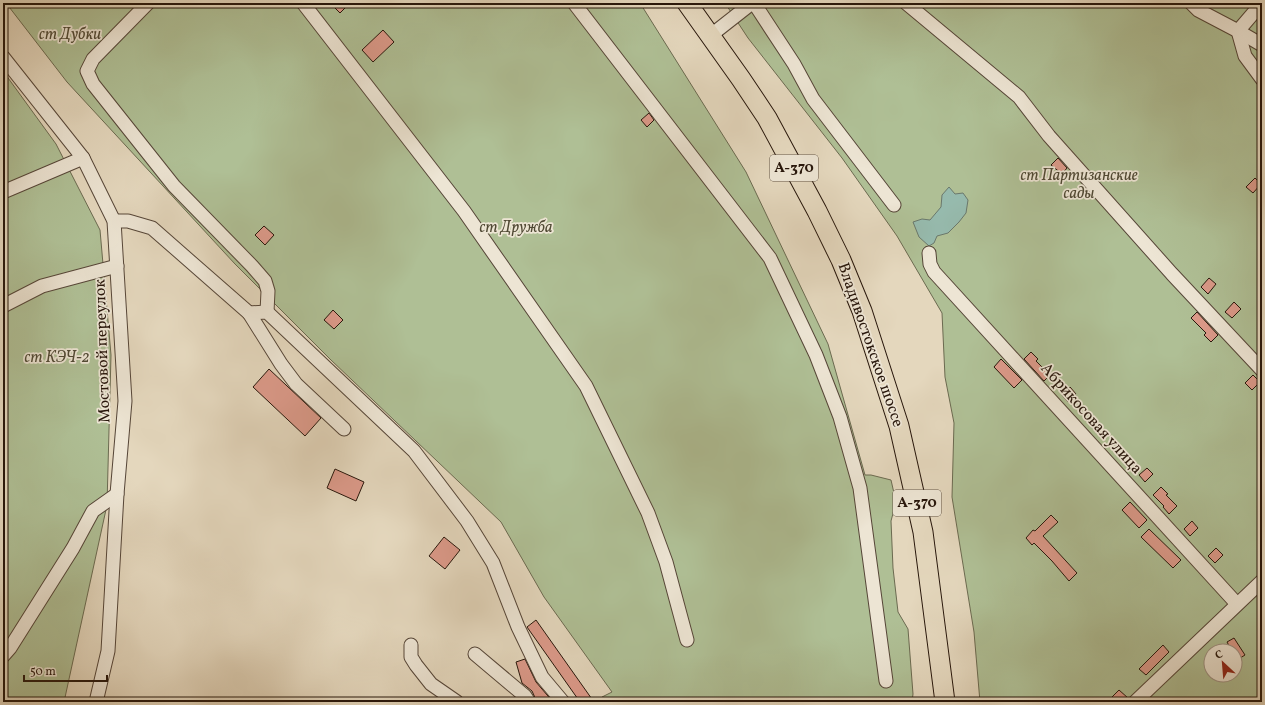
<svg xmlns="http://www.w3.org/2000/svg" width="1265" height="705" viewBox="0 0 1265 705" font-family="Vollkorn,serif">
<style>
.green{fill:#afbf95;stroke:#6b6a50;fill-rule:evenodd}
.water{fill:#96baad;stroke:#6a786c}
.building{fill:#dc9a8a;stroke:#27160b}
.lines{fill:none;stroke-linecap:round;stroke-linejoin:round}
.minor-casing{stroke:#564638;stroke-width:15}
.highway-casing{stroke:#27160b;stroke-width:21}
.minor{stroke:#ede5d4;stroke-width:13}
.highway{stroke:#e4d7bd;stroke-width:19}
.labels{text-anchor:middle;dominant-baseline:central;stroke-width:3.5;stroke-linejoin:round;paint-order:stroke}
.shield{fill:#ede5d4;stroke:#625447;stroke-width:1}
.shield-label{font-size:15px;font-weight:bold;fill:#27160b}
.park-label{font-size:16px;font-style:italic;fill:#504934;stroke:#ede5d4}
.street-label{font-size:16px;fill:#27160b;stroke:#ede5d4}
</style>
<rect width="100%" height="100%" fill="#e4d7bd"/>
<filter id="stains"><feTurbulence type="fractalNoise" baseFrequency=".005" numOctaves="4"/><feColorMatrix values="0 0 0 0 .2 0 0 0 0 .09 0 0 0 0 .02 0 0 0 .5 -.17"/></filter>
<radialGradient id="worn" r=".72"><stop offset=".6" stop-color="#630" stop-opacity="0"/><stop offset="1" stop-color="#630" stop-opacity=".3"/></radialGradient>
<g class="green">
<path d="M6,3H640L746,172L828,344L865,475H871L891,480L896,502L891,521L893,568L898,612L908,629L913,694L912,702H602V697L612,692L544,597L501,522L331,360L235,264L67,82Z"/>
<path d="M725,3H1262V702H980L974,632L952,497L954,423L945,377L942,313L897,236L842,158L748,38ZM1211,651H1235V675H1211Z"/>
<path d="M3,71L56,144L100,230L111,355L107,505L64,702H3Z"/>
</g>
<path class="water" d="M949,187L955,194L963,193L968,200L966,213L959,222L948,233L937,236L934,243L929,246L919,237L913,222L922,219L930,220L941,207L942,195Z"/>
<g class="building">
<path d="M330,3H350L340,13Z"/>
<path d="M383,30L394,42L373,62L362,50Z"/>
<path d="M649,113L654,120L647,127L641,120Z"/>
<path d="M1058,158L1067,168L1062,174L1051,165Z"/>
<path d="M1255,178L1261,184L1253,193L1246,187Z"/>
<path d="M264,226L274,235L265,245L255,235Z"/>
<path d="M1209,278L1216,284L1208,294L1201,287Z"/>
<path d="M1234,302L1241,309L1232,318L1225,312Z"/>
<path d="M333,310L343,320L334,329L324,320Z"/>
<path d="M1197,312L1218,335L1211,342L1204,335L1206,333L1191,318Z"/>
<path d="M1031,352L1038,359L1036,361L1050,375L1044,381L1024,359Z"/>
<path d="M1001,359L1022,380L1014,388L994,367Z"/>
<path d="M269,369L321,418L305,436L253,387Z"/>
<path d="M1253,375L1260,382L1252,390L1245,383Z"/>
<path d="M1070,387L1076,394L1068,402L1062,395Z"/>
<path d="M1147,468L1153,474L1145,482L1139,475Z"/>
<path d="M335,469L364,482L356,501L327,488Z"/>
<path d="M1161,487L1168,494L1166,495L1177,506L1169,514L1163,507L1164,506L1153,495Z"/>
<path d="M1130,502L1147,520L1139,528L1122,510Z"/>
<path d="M1051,515L1058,522L1043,536L1077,573L1069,581L1052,561L1034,543L1032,545L1026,538L1033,530L1035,531Z"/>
<path d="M1192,521L1198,528L1190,536L1184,529Z"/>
<path d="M1149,529L1181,560L1173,568L1141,537Z"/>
<path d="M444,537L460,550L445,569L429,556Z"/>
<path d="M1216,548L1223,555L1215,563L1208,556Z"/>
<path d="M536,620L594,702H580L527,627Z"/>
<path d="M1234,638L1245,655L1237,660L1235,657V651H1232L1227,642Z"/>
<path d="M1163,645L1169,652L1146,675L1139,669Z"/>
<path d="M525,659L536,682L553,702H537L532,691L522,683L516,662Z"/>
<path d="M1119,690L1128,698L1127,702H1116L1111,698Z"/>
</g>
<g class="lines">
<defs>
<g id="minor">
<path d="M148,3L93,59L87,71L93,84L174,186L252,266L265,281L268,291L267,312"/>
<path d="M303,3L464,211L586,386L648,513L666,562L687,640"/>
<path d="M574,3L770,258L816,355L840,417L860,488L886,681"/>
<path d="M754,3L794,64L813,99L894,205"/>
<path d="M906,3L1019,97L1049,136L1172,274L1262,370"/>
<path d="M1191,3L1198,10L1238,31L1262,45"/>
<path d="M1262,3L1238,31L1245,56L1262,79"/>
<path d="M710,36L752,3"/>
<path d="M3,57L83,158L114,221L125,401L117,494L108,651L96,702"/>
<path d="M3,192L83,158"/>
<path d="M114,221H128L152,228L249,313L267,312L414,451L467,521L493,563L518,627L542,677L563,702"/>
<path d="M929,253L930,264L934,272L1237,604"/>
<path d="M3,306L42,286L117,266"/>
<path d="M249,313L281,364L296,384L344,429"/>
<path d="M411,645V657L416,665L431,684L457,702"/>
<path d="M475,654L525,696L529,702"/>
<path d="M3,656L10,648L73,548L93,511L117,494"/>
<path d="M1135,702L1262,581"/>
</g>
<path id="highway" d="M687,3L741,79L767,118L817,211L841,260L862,311L899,426L923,532L945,702"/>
</defs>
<use href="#minor" class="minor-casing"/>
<use href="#highway" class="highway-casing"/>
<use href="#minor" class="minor"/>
<use href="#highway" class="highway"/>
</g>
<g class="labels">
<g class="shield">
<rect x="770" y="155" width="48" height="26" rx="3"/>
<rect x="893" y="490" width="48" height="26" rx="3"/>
</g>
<g class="shield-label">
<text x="794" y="168">А-370</text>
<text x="917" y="503">А-370</text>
</g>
<g class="park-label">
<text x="70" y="35">ст Дубки</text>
<text x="1079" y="176">ст Партизанские<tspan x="1079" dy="18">сады</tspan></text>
<text x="516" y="228">ст Дружба</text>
<text x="57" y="358">ст КЭЧ-2</text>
</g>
<g class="street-label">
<text transform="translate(870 345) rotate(71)">Владивостокское шоссе</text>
<text transform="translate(103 351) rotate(-92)">Мостовой переулок</text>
<text transform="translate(1091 419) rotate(48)">Абрикосовая улица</text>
</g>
</g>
<rect width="1265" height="705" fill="none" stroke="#e4d7bd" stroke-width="16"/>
<rect x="4" y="4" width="1257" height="697" fill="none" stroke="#27160b" stroke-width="2"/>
<rect x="8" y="8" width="1249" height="689" fill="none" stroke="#27160b"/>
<g transform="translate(1223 663) rotate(334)"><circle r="19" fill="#ede5d4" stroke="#9e9284"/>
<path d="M0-3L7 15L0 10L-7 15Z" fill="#8f2418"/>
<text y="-6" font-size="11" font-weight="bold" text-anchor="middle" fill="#27160b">С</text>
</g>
<path d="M24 675v6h83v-6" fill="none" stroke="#27160b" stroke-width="2"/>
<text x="30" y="675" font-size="12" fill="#27160b" stroke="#ede5d4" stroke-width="3" paint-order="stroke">50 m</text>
<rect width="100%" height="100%" filter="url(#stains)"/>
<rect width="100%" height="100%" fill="url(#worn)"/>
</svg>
